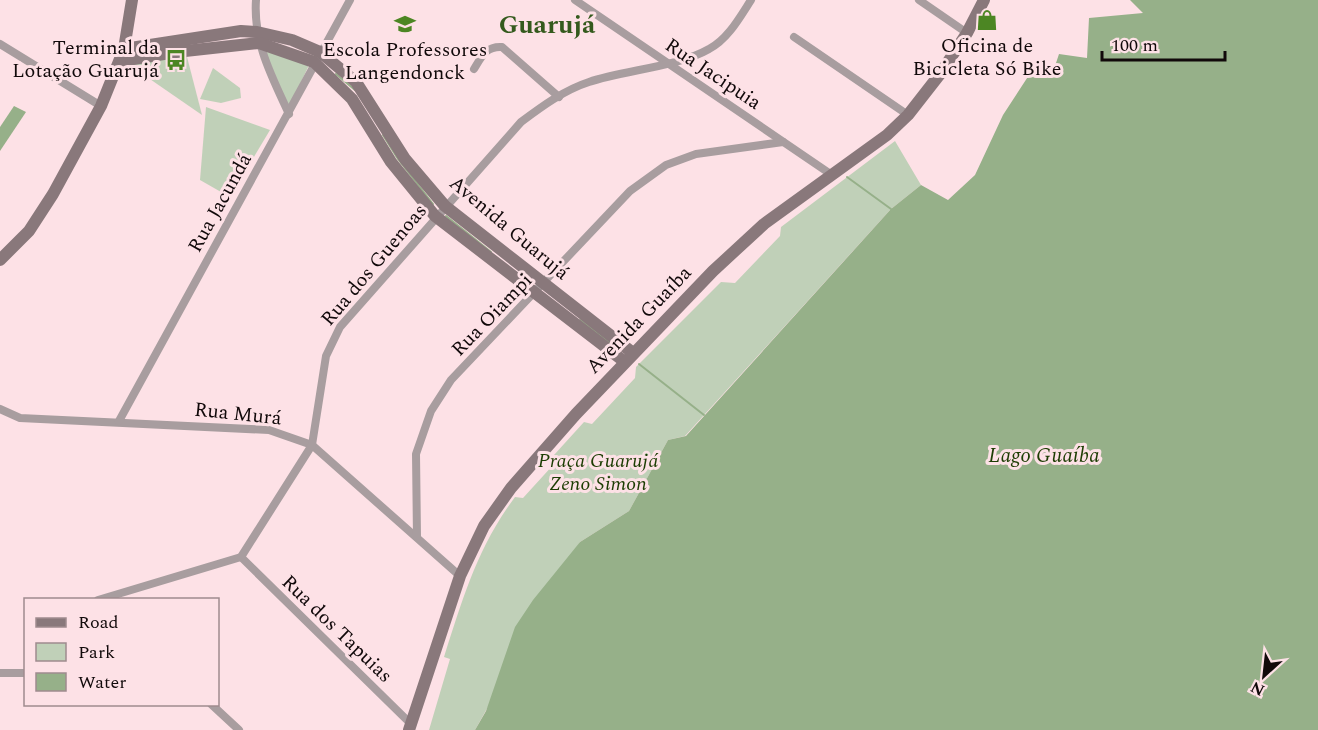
<svg xmlns="http://www.w3.org/2000/svg" width="1318" height="730" viewBox="0 0 1318 730" font-family="Spectral,serif">
<style>
.green{fill:#c0d0b8}
.water{fill:#96b089}
.lines{fill:none;stroke-linecap:round;stroke-linejoin:round}
.stream{stroke:#96b089;stroke-width:2}
.street{stroke:#a89d9f;stroke-width:8}
.secondary{stroke:#89787b;stroke-width:12}
.labels{text-anchor:middle;dominant-baseline:central;stroke-width:6;stroke-linejoin:round;paint-order:stroke}
.poi-label{font-size:20px;fill:#11090a;stroke:#fde1e6}
.street-label{font-size:20px;fill:#11090a;stroke:#fde1e6}
.park-label{font-size:20px;font-style:italic;fill:#1c3d03;stroke:#fde1e6}
.water-label{font-size:21px;font-style:italic;fill:#1d3d03;stroke:#fde1e6}
.district-label{font-size:26px;font-weight:bold;fill:#345a1d;stroke:#fde1e6}
</style>
<rect width="100%" height="100%" fill="#fde1e6"/>
<g class="green">
<path d="M265,51L309,65L289,108Z"/>
<path d="M186,53L202,115L131,66L136,61Z"/>
<path d="M213,68L240,88L241,98L221,103L200,99Z"/>
<path d="M206,107L270,130L239,182L228,196L200,180Z"/>
<path d="M895,141L921,185L891,209L685,436L668,440L629,511L580,542L475,730H429L450,659L444,657C463,598 477,548 515,497L523,498L554,464V455L584,422L592,424L635,378L636,367L721,282L735,283L780,236L781,227Z"/>
</g>
<g class="water">
<path d="M1130,0H1318V730H475L486,711L515,627L533,600L580,542L629,511L668,440L686,436L891,209L921,185L948,200L975,175L1003,115L1031,72L1051,78L1059,54L1087,58L1089,18L1143,13Z"/>
<path d="M14,106L26,112L0,151V127Z"/>
</g>
<g class="lines">
<g class="stream">
<path d="M336,74L355,90"/>
<path d="M383,135L398,159L433,204"/>
<path d="M847,177L891,209"/>
<path d="M446,216L491,252"/>
<path d="M580,320L612,344"/>
<path d="M639,364L704,415"/>
</g>
<g class="street">
<path d="M256,0C253,42 272,77 289,114"/>
<path d="M575,0L832,175"/>
<path d="M919,0L967,33"/>
<path d="M794,37L908,115"/>
<path d="M0,44L101,106"/>
<path d="M474,69C482,56 486,46 502,47L559,97"/>
<path d="M0,409L20,418L269,430L312,445L460,576"/>
<path d="M119,421L350,0"/>
<path d="M417,537L416,454L431,411L451,380L630,191L666,165L696,154L783,142"/>
<path d="M241,557L411,724"/>
<path d="M98,600L241,557L312,445L326,356L340,327L521,122C541,107 564,90 589,82C624,70 678,67 709,49C728,39 740,17 751,0"/>
<path d="M0,673H26"/>
<path d="M211,704L239,730"/>
</g>
<g class="secondary">
<path d="M124,49L241,31L257,32L292,40L320,52L356,82L405,159L445,206L633,353"/>
<path d="M121,61L176,52L259,43L314,62L352,99L391,162L435,216L625,362"/>
<path d="M0,260L29,231L53,194L101,106L124,49L132,0"/>
<path d="M409,730L460,576L484,526L511,488L576,414L713,271L764,224L887,135L908,115L940,74L967,33L984,0"/>
</g>
</g>
<defs>
<symbol id="shop-bare" viewBox="-9 -9 18 18"><path d="M-5-2.5h2.3a2.7 3.5 0 0 1 5.4 0H5L5.5 6h-11ZM-1.5-2.5h3a1.5 2.3 0 0 0-3 0Z" fill="#4c8623" stroke="#fde1e6" stroke-width="2.5" paint-order="stroke"/></symbol>
<symbol id="school-bare" viewBox="-9 -9 18 18"><path d="M0-5L7-2L0 1L-7-2ZM-4 1L0 2.5L4 1V4Q0 6-4 4Z" fill="#4c8623" stroke="#fde1e6" stroke-width="2.5" paint-order="stroke"/></symbol>
<symbol id="bus-bare" viewBox="-9 -9 18 18"><path d="M-5-6H5V4H4V6H2V4H-2V6H-4V4H-5ZM-3.5-4V0h7V-4ZM-3.5 1.2v1.5H-2V1.2ZM2 1.2v1.5H3.5V1.2Z" fill="#4c8623" stroke="#fde1e6" stroke-width="2.5" paint-order="stroke"/></symbol>
</defs>
<g fill-rule="evenodd">
<use href="#shop-bare" x="972" y="5" width="30" height="30"/>
<use href="#school-bare" x="390" y="9" width="30" height="30"/>
<use href="#bus-bare" x="161" y="45" width="30" height="30"/>
</g>
<g class="labels">
<g class="poi-label">
<text x="987" y="46">Oficina de<tspan x="987" dy="23">Bicicleta Só Bike</tspan></text>
<text x="159" y="48" text-anchor="end">Terminal da<tspan x="159" dy="23">Lotação Guarujá</tspan></text>
<text x="405" y="50">Escola Professores<tspan x="405" dy="23">Langendonck</tspan></text>
</g>
<g class="street-label">
<text transform="translate(713 74) rotate(34)">Rua Jacipuia</text>
<text transform="translate(220 203) rotate(-61)">Rua Jacundá</text>
<text transform="translate(509 228) rotate(40)">Avenida Guarujá</text>
<text transform="translate(374 265) rotate(-50)">Rua dos Guenoas</text>
<text transform="translate(492 315) rotate(-46)">Rua Oiampi</text>
<text transform="translate(639 320) rotate(-46)">Avenida Guaíba</text>
<text transform="translate(238 414) rotate(6)">Rua Murá</text>
<text transform="translate(337 629) rotate(44)">Rua dos Tapuias</text>
</g>
<g class="park-label">
<text x="598" y="461">Praça Guarujá<tspan x="598" dy="23">Zeno Simon</tspan></text>
</g>
<g class="water-label">
<text x="1044" y="456">Lago Guaíba</text>
</g>
<g class="district-label">
<text x="547" y="25">Guarujá</text>
</g>
</g>
<rect x="24" y="598" width="195" height="108" fill="#fde1e6" stroke="#9f8b8e" stroke-width="1.5"/>
<rect x="36" y="618" width="30" height="9" fill="#89787b" stroke="#9f8b8e" stroke-width="1.5"/>
<text x="78" y="628" font-size="18" fill="#11090a">Road</text>
<rect x="36" y="643" width="30" height="18" fill="#c0d0b8" stroke="#9f8b8e" stroke-width="1.5"/>
<text x="78" y="658" font-size="18" fill="#11090a">Park</text>
<rect x="36" y="673" width="30" height="18" fill="#96b089" stroke="#9f8b8e" stroke-width="1.5"/>
<text x="78" y="688" font-size="18" fill="#11090a">Water</text>
<g transform="translate(1264 676) rotate(207)" stroke="#fde1e6" stroke-width="4.5" paint-order="stroke">
<path d="M0-4.5L10 22L0 15L-10 22Z" fill="#11090a"/>
<text y="-9" font-size="16" font-weight="bold" text-anchor="middle" fill="#11090a">N</text>
</g>
<path d="M1102 51v9h123v-9" fill="none" stroke="#11090a" stroke-width="3"/>
<text x="1111" y="51" font-size="18" fill="#11090a" stroke="#fde1e6" stroke-width="4.5" paint-order="stroke">100 m</text>
</svg>
